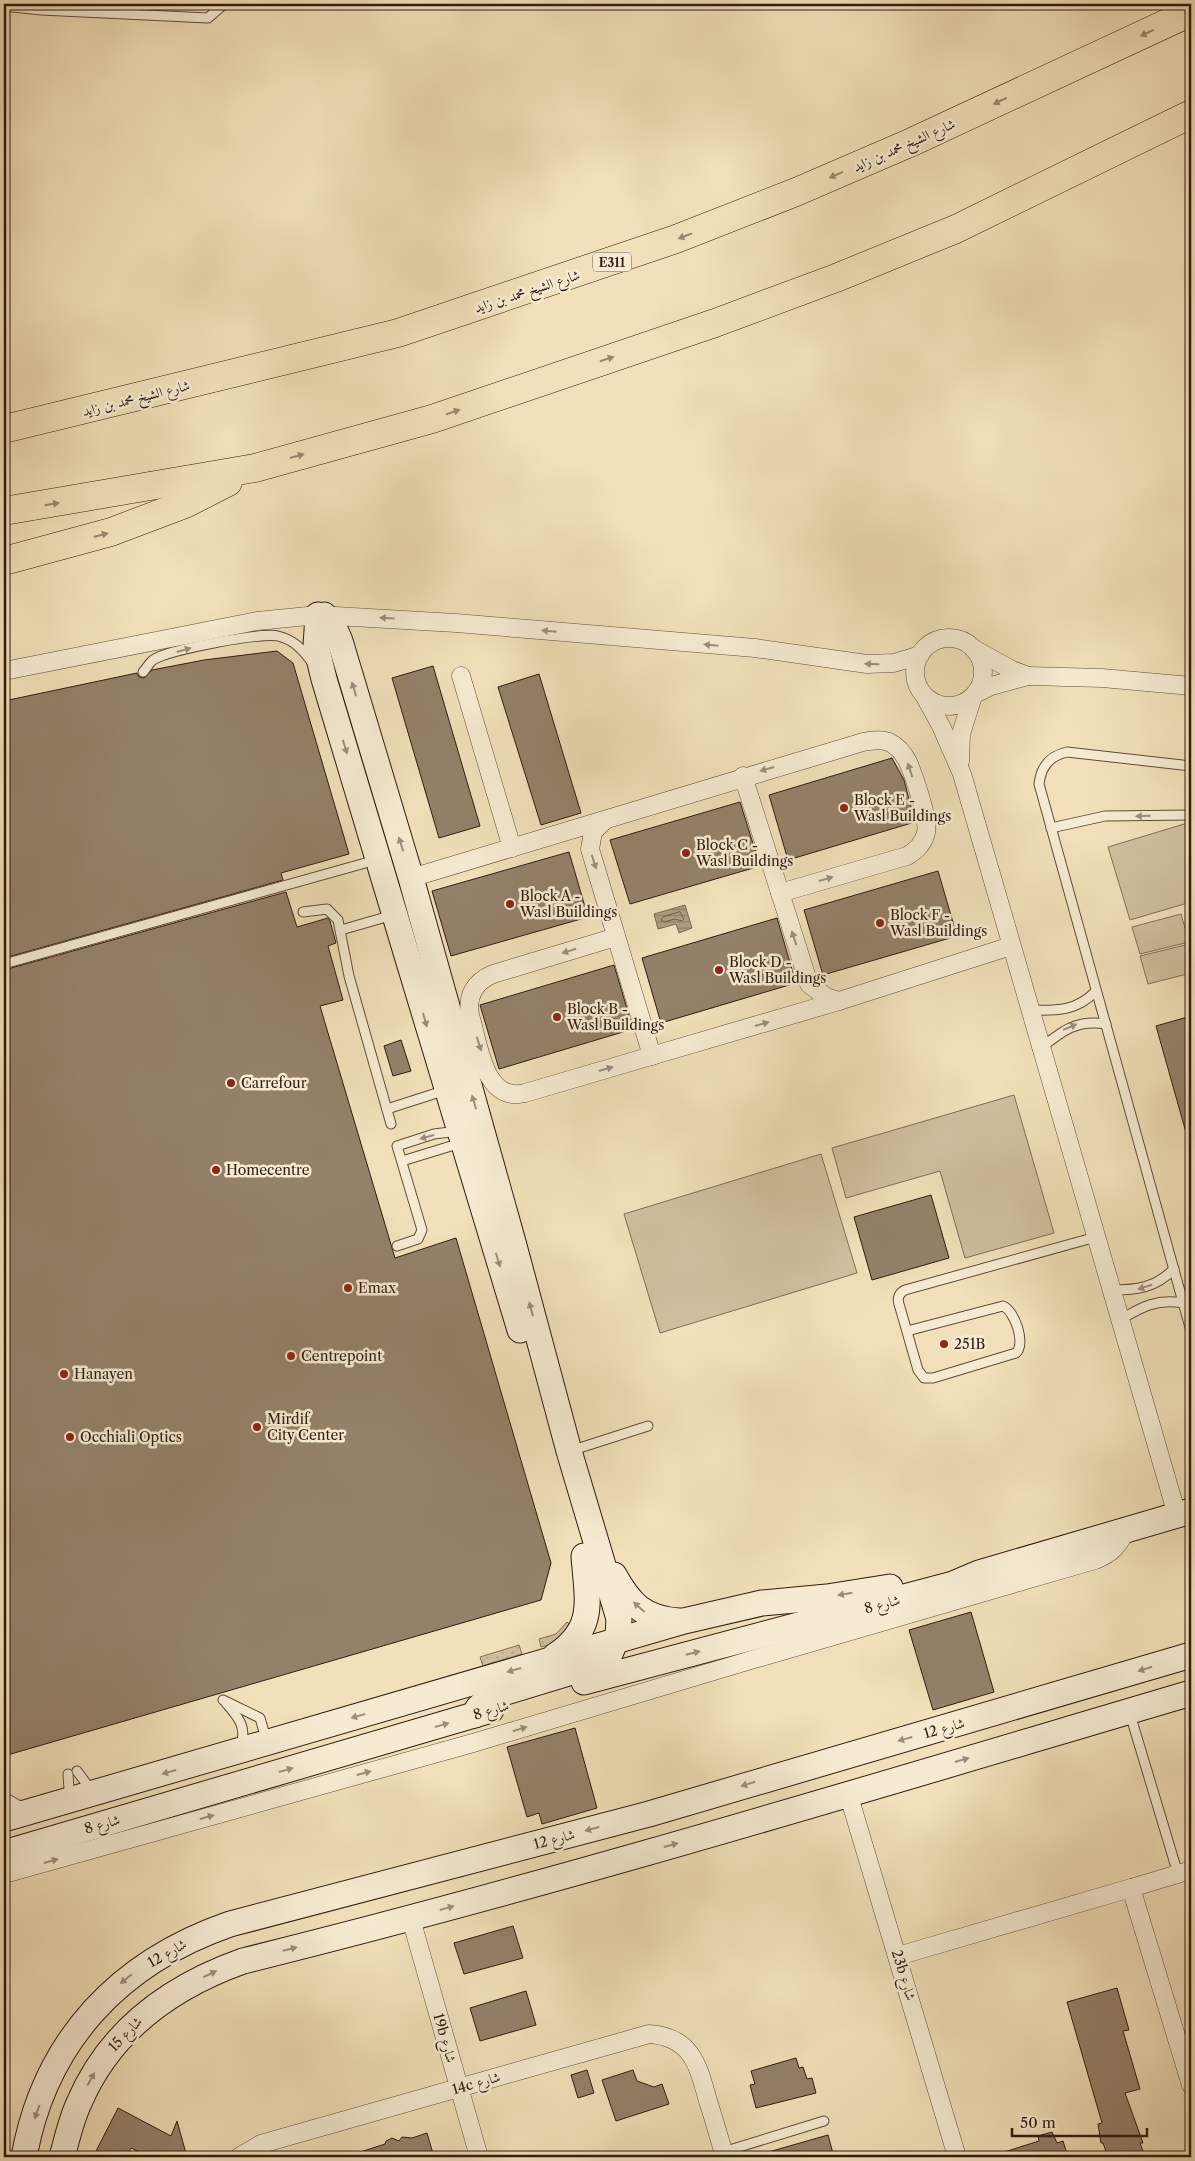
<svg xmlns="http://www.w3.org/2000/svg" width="1195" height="2161" viewBox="0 0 1195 2161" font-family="'Libre Caslon Text',Amiri,serif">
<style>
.grass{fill:url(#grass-dots);stroke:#806d58}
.park{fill:#d0bf9d;stroke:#806d58}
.water{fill:url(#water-rules);stroke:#7c6954}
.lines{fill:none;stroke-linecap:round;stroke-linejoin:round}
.shore{stroke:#705c49;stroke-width:1}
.building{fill:#948169;stroke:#301b12}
.lane-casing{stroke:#604c3c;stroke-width:11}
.street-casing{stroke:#604c3c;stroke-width:19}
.secondary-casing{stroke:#301b12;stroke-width:27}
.highway-casing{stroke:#301b12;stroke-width:29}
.lane{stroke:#f6ebd2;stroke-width:9}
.street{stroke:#f6ebd2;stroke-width:18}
.secondary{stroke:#f6ebd2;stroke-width:25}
.highway{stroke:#f1e0b9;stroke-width:28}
.oneway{fill:#9a876e}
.oneway2{fill:#9d8d7c}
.poi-dot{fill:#8f2418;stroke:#f6ebd2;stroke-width:2}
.labels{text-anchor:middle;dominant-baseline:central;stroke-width:5;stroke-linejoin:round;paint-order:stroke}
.shield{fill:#f6ebd2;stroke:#6b594c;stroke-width:1}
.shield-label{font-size:12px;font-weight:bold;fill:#301b12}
.street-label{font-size:14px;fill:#301b12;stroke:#f6ebd2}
.poi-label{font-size:14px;fill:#301b12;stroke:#f6ebd2;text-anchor:start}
</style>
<defs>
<pattern id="grass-dots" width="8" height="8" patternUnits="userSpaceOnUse" patternTransform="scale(1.25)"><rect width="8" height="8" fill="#d0bf9d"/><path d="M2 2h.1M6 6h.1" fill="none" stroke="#b3a486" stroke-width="1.8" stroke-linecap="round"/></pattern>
<pattern id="water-rules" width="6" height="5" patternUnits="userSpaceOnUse" patternTransform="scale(1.25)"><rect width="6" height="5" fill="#af9d80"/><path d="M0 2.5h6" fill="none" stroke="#8f7f67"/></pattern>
</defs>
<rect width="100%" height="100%" fill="#f1e0b9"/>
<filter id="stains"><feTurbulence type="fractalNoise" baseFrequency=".004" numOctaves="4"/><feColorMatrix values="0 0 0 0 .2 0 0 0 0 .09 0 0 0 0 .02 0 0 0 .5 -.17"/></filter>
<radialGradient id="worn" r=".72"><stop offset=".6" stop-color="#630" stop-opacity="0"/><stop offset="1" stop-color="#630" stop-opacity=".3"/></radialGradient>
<g class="grass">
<path d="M567,1622L573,1627L552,1644L541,1647L539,1639L556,1634Z"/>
<path d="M519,1645L522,1654L483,1666L480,1657Z"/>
</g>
<g class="park">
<path d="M1191,822V902L1130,920L1108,847Z"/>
<path d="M1181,914L1189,942L1140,954L1132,927Z"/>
<path d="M1189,944L1191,973L1148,984L1140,956Z"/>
<path d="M1014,1095L1054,1233L965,1258L940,1171L846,1198L832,1148Z"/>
<path d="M821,1154L857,1273L660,1333L624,1214Z"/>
</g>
<path class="water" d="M685,905L692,928L679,933L676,924L658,929L654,914Z"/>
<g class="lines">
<path class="shore" d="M680,912L684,919L682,921L675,919L664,922L661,920L663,917Z"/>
</g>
<g class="building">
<path d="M277,651L293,663L349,854L281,873L283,880L4,958V701L137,673L139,677L144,678L152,670L204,660Z"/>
<path d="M433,666L480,826L439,838L392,678Z"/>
<path d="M539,674L581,813L541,825L498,687Z"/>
<path d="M892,758L904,780L915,822L788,860L769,795Z"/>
<path d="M740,802L760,866L630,904L610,840Z"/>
<path d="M569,852L588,917L451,956L432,891Z"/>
<path d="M938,871L957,936L823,975L804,910Z"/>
<path d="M286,892L297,927L328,918L330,921L336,943L328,946L343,1000L320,1006L395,1258L456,1238L551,1563L541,1600L4,1756V970Z"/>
<path d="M777,918L796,983L661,1023L642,958Z"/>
<path d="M614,965L633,1029L499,1069L480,1005Z"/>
<path d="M1191,1016V1135L1187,1136L1156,1026Z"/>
<path d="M401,1040L411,1071L393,1076L384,1046Z"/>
<path d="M931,1195L949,1258L872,1280L854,1217Z"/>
<path d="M971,1612L994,1692L933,1710L909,1630Z"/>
<path d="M575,1728L597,1808L542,1824L539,1813L527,1817L507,1747Z"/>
<path d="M513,1926L523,1958L464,1974L454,1943Z"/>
<path d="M1117,1988L1129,2030L1123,2031L1140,2089L1125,2093L1143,2143H1140L1144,2154L1135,2157H1112L1111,2154H1107L1103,2143H1101L1098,2124L1102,2123L1067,2002Z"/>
<path d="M526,1991L536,2025L480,2041L470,2008Z"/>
<path d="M796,2058L799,2068L803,2067L807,2079L812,2078L816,2093L756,2108L750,2085L755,2084L751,2071Z"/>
<path d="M587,2070L594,2093L578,2098L571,2075Z"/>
<path d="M633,2070L637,2081L654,2087L662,2084L669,2104L616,2121L602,2080Z"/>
<path d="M118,2108L171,2136L177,2121L187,2157H150L131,2148L126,2157H93Z"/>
<path d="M1052,2132L1057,2143L1063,2141L1068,2157H999L998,2154L1039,2141L1038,2136Z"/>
<path d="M427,2133L434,2157H354V2154L385,2144L386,2141L392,2138L399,2141L402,2137L412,2138Z"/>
<path d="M828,2135L834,2157H765V2153Z"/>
</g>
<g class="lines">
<defs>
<g id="lane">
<path d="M4,6L41,10L208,18L224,4"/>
<path d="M143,672C146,669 149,663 153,660C167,650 262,632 278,636C294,640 302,649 311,661"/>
<path d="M1191,766L1067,752C1049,756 1041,767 1039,784L1191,1331"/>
<path d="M1051,828L1105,816L1191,815"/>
<path d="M303,912L327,909L338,920L349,976L391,1124"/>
<path d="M341,930L393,915"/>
<path d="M4,964L376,860"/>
<path d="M1030,1010C1057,1011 1077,1011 1096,991"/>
<path d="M1041,1048C1062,1031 1077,1019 1106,1024"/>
<path d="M387,1109L446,1090"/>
<path d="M402,1161L461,1143"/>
<path d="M397,1246L418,1239L422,1230L397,1146L434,1134L459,1131"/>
<path d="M1112,1290C1137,1290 1155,1288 1174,1269"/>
<path d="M1120,1320C1141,1307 1158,1298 1183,1303"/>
<path d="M907,1331L1003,1306C1015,1311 1026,1344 1016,1353L933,1378H924L918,1370L899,1304C897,1298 899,1293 905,1290L1096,1237"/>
<path d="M570,1451L648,1426"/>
<path d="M223,1700L260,1718L267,1742"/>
<path d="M226,1703C238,1717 247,1726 241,1746"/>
<path d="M1130,1714L1178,1874"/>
<path d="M77,1771L91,1790"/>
<path d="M4,1797L25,1809"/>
<path d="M66,1799L69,1789L68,1774"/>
<path d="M723,2152L824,2121"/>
</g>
<g id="street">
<circle cx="949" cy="672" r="34"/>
<path d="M974,649L1012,670L1028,676"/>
<path d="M4,671L257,621L318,615L456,623L755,648L867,664L894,663L920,655"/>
<path d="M461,676L512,848"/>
<path d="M975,694L991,686L1028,676L1102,678L1191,686"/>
<path d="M924,695L941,726L962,774L1177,1515"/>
<path d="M960,761L961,734L973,696"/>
<path d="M743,776L809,984L826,997L839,1001"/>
<path d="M605,820L593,832L590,849L652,1056"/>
<path d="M411,878L863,742C872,740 881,739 889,742C897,746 904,754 908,762C914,776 929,818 926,833C923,844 917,850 907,856L780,893"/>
<path d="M616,937L493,974C474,982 467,996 470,1015C479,1045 484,1103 525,1093L839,1001L1011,946"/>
<path d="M848,1793L957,2157"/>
<path d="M1191,1870L1131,1888L1191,2085"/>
<path d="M4,1874L473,1743L751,1660L1095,1560C1111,1554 1120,1545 1126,1529"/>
<path d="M411,1919L479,2157"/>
<path d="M898,1956L1131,1888"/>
<path d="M239,2157L261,2144L649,2034C692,2037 698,2065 708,2101C714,2119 719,2138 725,2157"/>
</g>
<g id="secondary">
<path d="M318,615L316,646L324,679C390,896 453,1113 520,1330"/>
<path d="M324,615L334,627L340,641L411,878L513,1242L569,1451L619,1619L618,1635L610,1654L601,1663L490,1697L478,1708L475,1715"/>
<path d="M614,1575C630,1604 644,1619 679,1621"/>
<path d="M555,1656C597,1628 587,1600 584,1556"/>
<path d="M584,1682L953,1584L979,1573L1191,1511"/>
<path d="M4,1819L684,1621L762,1603L827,1597L890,1587"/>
<path d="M4,1853L491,1710"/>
<path d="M24,2157C45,2040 120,1962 230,1924L649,1814L1191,1655"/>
<path d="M62,2157C67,2139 71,2120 79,2103C110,2030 170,1987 243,1961C562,1882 876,1786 1191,1693"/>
</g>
<g id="highway">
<path d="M4,429L398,333L676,239L796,192L912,142L1191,12"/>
<path d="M4,511L255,468L432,419L715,323L836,278L956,229L1191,114"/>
<path d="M4,561L111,532L185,504L228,482"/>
</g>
</defs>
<use href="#lane" class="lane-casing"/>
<use href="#street" class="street-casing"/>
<use href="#secondary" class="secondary-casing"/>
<use href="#highway" class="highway-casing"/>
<use href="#lane" class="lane"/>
<use href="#street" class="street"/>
<use href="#secondary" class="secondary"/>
<use href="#highway" class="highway"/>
</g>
<defs><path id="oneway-solid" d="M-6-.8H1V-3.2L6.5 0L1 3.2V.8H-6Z" transform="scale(1.25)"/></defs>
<g class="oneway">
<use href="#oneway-solid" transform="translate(1147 33) rotate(155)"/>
<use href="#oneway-solid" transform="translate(1000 101) rotate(155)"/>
<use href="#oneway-solid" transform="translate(836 175) rotate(156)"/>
<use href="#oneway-solid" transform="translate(685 236) rotate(159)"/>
<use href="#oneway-solid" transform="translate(607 359) rotate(-18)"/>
<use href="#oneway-solid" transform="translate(453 412) rotate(-19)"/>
<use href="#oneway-solid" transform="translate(297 456) rotate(-15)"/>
<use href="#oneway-solid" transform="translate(52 504) rotate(-9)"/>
<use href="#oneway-solid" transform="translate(101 535) rotate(-15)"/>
</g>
<g class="oneway2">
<use href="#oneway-solid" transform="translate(387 618) rotate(-176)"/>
<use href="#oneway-solid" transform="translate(549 631) rotate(-175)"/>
<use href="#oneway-solid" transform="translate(711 645) rotate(-175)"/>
<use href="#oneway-solid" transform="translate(184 650) rotate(-16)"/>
<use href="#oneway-solid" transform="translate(872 664) rotate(-178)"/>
<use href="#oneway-solid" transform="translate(354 689) rotate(-107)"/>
<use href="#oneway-solid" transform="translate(345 747) rotate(73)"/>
<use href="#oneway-solid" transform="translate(767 769) rotate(164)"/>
<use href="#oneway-solid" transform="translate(910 770) rotate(-108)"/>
<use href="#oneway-solid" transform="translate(1143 816) rotate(179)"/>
<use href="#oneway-solid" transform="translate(401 844) rotate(-107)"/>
<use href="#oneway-solid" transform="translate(594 862) rotate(73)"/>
<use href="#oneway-solid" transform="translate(826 879) rotate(-16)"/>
<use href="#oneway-solid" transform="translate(794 938) rotate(-108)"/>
<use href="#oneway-solid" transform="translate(569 951) rotate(163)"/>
<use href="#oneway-solid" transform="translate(425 1020) rotate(74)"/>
<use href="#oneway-solid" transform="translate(762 1024) rotate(-16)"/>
<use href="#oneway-solid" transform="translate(1070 1027) rotate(-23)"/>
<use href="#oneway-solid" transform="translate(479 1044) rotate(73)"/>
<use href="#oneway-solid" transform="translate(606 1069) rotate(-16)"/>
<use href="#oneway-solid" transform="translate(474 1102) rotate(-106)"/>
<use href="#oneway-solid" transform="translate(427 1137) rotate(165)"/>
<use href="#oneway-solid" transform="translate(498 1260) rotate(73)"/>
<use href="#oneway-solid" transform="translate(1145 1287) rotate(163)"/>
<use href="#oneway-solid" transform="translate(531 1309) rotate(-105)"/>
<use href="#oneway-solid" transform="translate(845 1594) rotate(171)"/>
<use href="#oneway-solid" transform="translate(639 1607) rotate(-138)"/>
<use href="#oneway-solid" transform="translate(693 1653) rotate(-14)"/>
<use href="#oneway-solid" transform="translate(1145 1669) rotate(163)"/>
<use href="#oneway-solid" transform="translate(514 1670) rotate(164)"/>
<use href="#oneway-solid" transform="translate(358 1716) rotate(164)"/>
<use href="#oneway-solid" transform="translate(442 1725) rotate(-16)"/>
<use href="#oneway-solid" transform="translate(520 1729) rotate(-17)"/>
<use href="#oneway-solid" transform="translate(905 1739) rotate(164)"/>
<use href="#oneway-solid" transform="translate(962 1760) rotate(-16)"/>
<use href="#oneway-solid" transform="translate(286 1770) rotate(-16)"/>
<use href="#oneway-solid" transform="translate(169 1772) rotate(164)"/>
<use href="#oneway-solid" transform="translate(364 1773) rotate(-15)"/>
<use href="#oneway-solid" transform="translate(748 1784) rotate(163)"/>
<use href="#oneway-solid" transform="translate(207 1817) rotate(-15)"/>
<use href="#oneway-solid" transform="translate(592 1829) rotate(165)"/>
<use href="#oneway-solid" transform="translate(671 1845) rotate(-15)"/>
<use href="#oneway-solid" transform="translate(51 1861) rotate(-16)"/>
<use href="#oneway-solid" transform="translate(447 1908) rotate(-16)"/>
<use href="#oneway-solid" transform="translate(290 1949) rotate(-14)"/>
<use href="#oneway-solid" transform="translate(210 1974) rotate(-25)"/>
<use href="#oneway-solid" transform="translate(126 1979) rotate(141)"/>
<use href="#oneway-solid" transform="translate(91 2079) rotate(-61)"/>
<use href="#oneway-solid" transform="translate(37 2112) rotate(110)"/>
</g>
<g class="poi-dot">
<circle cx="844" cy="808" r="5"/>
<circle cx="686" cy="853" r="5"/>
<circle cx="510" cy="904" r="5"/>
<circle cx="880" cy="923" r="5"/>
<circle cx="719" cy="970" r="5"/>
<circle cx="557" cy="1017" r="5"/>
<circle cx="231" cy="1083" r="5"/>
<circle cx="216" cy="1170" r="5"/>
<circle cx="348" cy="1288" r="5"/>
<circle cx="944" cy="1344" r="5"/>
<circle cx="291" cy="1356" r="5"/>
<circle cx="64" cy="1374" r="5"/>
<circle cx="257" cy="1427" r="5"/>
<circle cx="70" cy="1437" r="5"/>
</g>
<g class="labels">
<rect class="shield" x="593" y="252.5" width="38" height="19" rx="4"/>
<g class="shield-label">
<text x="612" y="262">E311</text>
</g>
<g class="street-label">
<text transform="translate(904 145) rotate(-24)">شارع الشيخ محمد بن زايد</text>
<text transform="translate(527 291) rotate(-18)">شارع الشيخ محمد بن زايد</text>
<text transform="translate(136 398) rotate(-14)">شارع الشيخ محمد بن زايد</text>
<text transform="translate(882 1604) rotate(-15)">شارع 8</text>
<text transform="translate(491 1710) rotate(-17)">شارع 8</text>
<text transform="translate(944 1728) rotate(-16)">شارع 12</text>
<text transform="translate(102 1824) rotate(-16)">شارع 8</text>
<text transform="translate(554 1839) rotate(-15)">شارع 12</text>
<text transform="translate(167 1953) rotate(-30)">شارع 12</text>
<text transform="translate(904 1975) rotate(73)">23b شارع</text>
<text transform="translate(125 2034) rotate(-47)">شارع 15</text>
<text transform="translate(445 2038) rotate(74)">19b شارع</text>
<text transform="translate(476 2083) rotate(-16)">14c شارع</text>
</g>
<g class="poi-label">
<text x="854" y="800">Block E -<tspan x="854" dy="16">Wasl Buildings</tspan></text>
<text x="696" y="845">Block C -<tspan x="696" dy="16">Wasl Buildings</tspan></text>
<text x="520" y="896">Block A -<tspan x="520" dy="16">Wasl Buildings</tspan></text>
<text x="890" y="915">Block F -<tspan x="890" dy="16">Wasl Buildings</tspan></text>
<text x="729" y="962">Block D -<tspan x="729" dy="16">Wasl Buildings</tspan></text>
<text x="567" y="1009">Block B -<tspan x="567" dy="16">Wasl Buildings</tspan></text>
<text x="241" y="1083">Carrefour</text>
<text x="226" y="1170">Homecentre</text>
<text x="358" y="1288">Emax</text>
<text x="954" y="1344">251B</text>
<text x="301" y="1356">Centrepoint</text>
<text x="74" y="1374">Hanayen</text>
<text x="267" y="1419">Mirdif<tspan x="267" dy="16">City Center</tspan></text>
<text x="80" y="1437">Occhiali Optics</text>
</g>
</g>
<rect width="1195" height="2161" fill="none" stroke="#f1e0b9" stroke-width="20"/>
<rect x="5" y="5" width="1185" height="2151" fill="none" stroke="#301b12" stroke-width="2.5"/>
<rect x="10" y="10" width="1175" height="2141" fill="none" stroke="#301b12"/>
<path d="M1012 2128v8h135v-8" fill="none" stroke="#301b12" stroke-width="2.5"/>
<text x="1020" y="2128" font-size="15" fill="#301b12" stroke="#f6ebd2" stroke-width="4" paint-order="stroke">50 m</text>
<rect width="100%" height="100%" filter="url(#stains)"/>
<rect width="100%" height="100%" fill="url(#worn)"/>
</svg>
